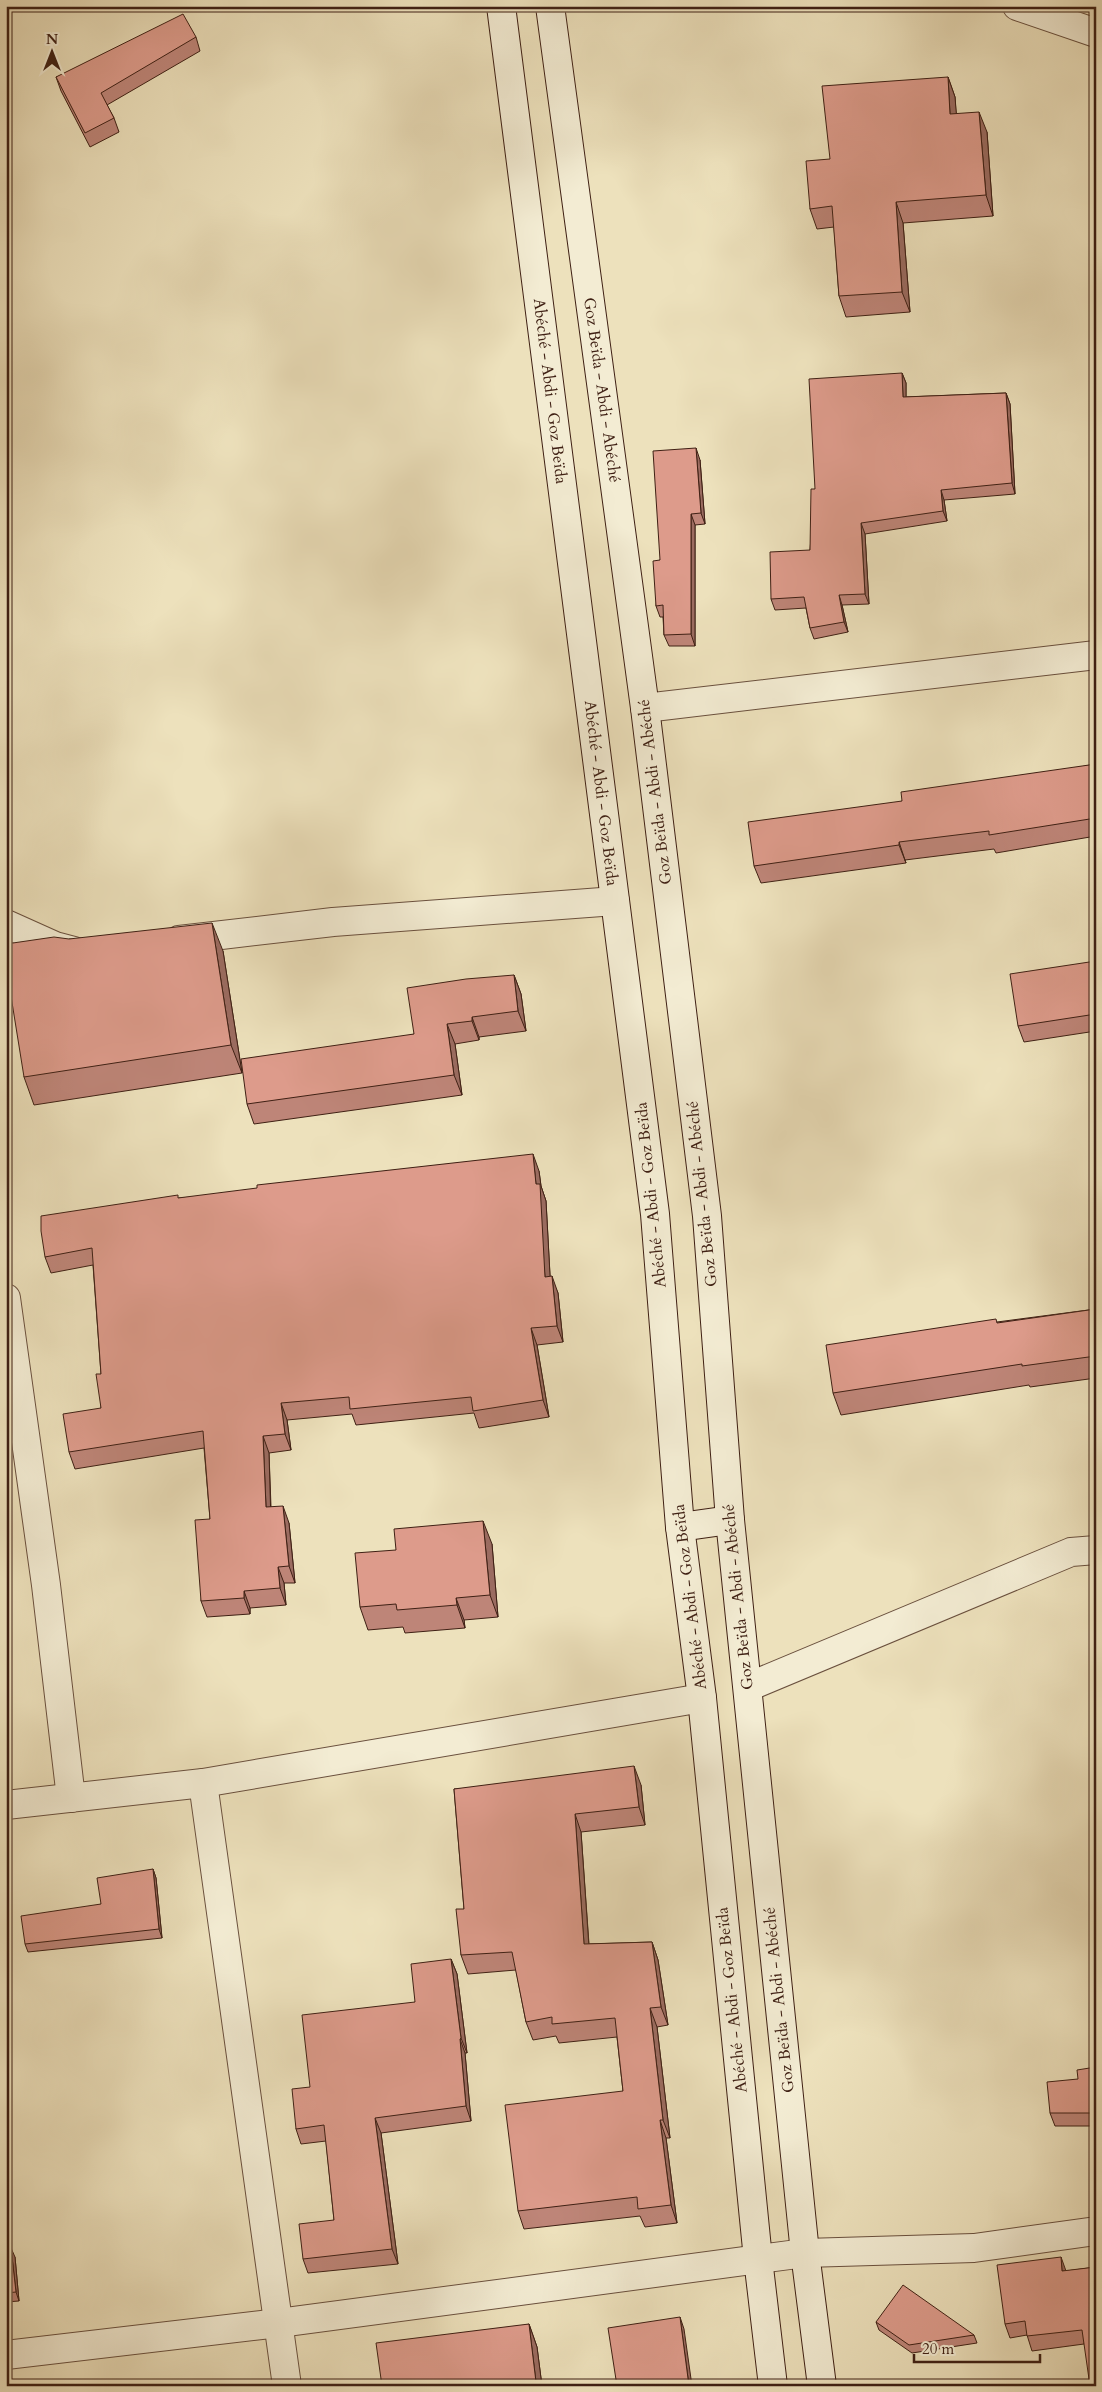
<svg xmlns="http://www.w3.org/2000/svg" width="1102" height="2392" viewBox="0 0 1102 2392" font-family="Cardo,serif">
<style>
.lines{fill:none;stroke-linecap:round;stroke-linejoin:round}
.street-casing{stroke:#6a503e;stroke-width:30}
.secondary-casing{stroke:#3f2014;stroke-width:30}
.street{stroke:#f3ecd3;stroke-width:28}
.secondary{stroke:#f3ecd3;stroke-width:28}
.wall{fill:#be8578;stroke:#3f2014}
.shaded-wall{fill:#9b6c61;stroke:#3f2014}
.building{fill:#dd9b8b;stroke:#3f2014}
.labels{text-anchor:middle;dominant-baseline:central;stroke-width:5;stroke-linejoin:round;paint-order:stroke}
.street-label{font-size:16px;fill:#3f2014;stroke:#f3ecd3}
</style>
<rect width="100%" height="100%" fill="#ede1bc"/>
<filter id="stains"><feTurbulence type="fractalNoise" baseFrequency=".004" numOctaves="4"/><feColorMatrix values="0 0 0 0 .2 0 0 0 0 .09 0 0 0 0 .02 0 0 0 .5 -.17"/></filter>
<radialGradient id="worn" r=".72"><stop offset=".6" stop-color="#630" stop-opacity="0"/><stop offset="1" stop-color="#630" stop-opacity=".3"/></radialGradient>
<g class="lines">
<defs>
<g id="street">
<path d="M1017,6L1096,33"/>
<path d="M645,708L1096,655"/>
<path d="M6,924L55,946L74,951"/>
<path d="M179,940L333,922L615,901"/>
<path d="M6,1298L46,1585L71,1798"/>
<path d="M748,1687L1071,1552L1096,1550"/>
<path d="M203,1783L287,2386"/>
<path d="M6,1805L203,1783L702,1698"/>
<path d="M6,2355L279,2323L805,2253L974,2248L1096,2231"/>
</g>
<g id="secondary">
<path d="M501,6L655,1214L680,1527L702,1698L758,2259L773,2386"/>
<path d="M550,6L645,708L707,1216L730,1520L805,2253L822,2386"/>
<path d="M680,1527L730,1520"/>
</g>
</defs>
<use href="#street" class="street-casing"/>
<use href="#secondary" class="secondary-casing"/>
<use href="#street" class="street"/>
<use href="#secondary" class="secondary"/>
</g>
<g class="wall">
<path d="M196,37L200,51L107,105L114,118L119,132L90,147L61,91L56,77Z"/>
<path d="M948,77L955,97L956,113L987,132L993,216L903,223L910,312L846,317L839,296L834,227L817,229L810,209L830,159Z"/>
<path d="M902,373L906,383V397L1006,393L1010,404L1015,494L944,500L947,521L865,534L869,604L842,605L848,632L814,639L810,628L806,608L775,610L771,599L810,550L815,489Z"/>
<path d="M700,460L705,524L695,525V646H669L664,635L663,617H660L656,606L660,560Z"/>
<path d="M1096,764V836L996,853L994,849L905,860L906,863L761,883L754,866L902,801Z"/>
<path d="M69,939L223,951L242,1073L34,1105L24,1077Z"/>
<path d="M1096,961V1031L1024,1042L1018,1026Z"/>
<path d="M514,975L521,994L526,1031L479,1037V1040L455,1044L462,1095L254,1124L247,1104L414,1034Z"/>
<path d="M539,1171L541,1186L546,1201L550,1276L558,1293L563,1342L537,1345L549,1417L479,1428L474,1413L356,1425L352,1414L287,1420L291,1450L269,1453L271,1507L289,1523L295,1583H284L286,1605L250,1608V1614L207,1617L201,1601L210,1519L204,1448L75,1469L69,1452L101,1408V1374L93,1265L51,1273L45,1257L179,1198Z"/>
<path d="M1096,1309V1378L1030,1387L1029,1385L841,1415L833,1393L997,1322Z"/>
<path d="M492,1544L498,1617L464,1620L465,1628L405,1633L403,1627L368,1630L360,1607Z"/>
<path d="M641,1785L645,1825L581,1832L589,1944L652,1942L658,1960L668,2025L657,2027L670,2138H666L677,2223L645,2227L640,2216L524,2229L518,2211L623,2091L617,2037L559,2043L556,2036L533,2040L526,2022L516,1970L468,1974L461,1955L464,1909L454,1789Z"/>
<path d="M153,1869L156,1878L162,1938L28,1952L25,1944L101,1904Z"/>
<path d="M451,1959L457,1974L467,2053H465L471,2121L381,2133L398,2264L308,2273L303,2259L334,2220L326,2141L301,2144L296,2129L310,2087L415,2002Z"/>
<path d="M1096,2067V2126H1055L1050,2113L1078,2079Z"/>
<path d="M6,2249L15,2257L19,2301L6,2302Z"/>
<path d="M1096,2267L1084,2344L1032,2351L1027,2335L1010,2338L1005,2324L1066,2271Z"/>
<path d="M876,2322L974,2335L977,2343L912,2353L879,2330Z"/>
<path d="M529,2324L537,2347L542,2386H382Z"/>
</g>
<g class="shaded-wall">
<path d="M948,77L955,97L958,134L950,114Z"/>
<path d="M979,112L987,132L993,216L986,195Z"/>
<path d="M896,202L903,223L910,312L902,292Z"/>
<path d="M902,373L906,383V407L903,397Z"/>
<path d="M1006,393L1010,404L1015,494L1012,483Z"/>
<path d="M696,448L700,460L705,524L701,513Z"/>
<path d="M941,490L944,500L947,521L943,511Z"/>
<path d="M691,514L695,525V646L691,634Z"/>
<path d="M861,523L865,534L869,604L865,594Z"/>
<path d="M839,595L842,605L848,632L844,622Z"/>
<path d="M899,842L906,863L899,845Z"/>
<path d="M212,923L223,951L242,1073L231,1045Z"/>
<path d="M514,975L521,994L526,1031L518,1011Z"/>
<path d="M472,1017L479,1037V1040L472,1021Z"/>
<path d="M447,1024L455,1044L462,1095L454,1075Z"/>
<path d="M533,1154L539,1171L541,1186L546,1201L551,1293L545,1277Z"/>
<path d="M552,1276L558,1293L563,1342L557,1326Z"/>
<path d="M531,1328L537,1345L549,1417L543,1400Z"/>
<path d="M281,1403L287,1420L291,1450L285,1434Z"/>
<path d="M263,1436L269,1453L271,1523L266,1507Z"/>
<path d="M283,1506L289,1523L295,1583L289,1566Z"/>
<path d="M483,1521L492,1544L498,1617L490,1595Z"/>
<path d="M278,1567L284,1583L286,1605L280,1588Z"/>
<path d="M244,1591L250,1608V1614L244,1598Z"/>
<path d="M456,1598L464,1620L465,1628L457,1605Z"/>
<path d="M634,1766L641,1785L645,1825L639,1807Z"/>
<path d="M575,1814L581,1832L590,1962L584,1944Z"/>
<path d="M153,1869L156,1878L162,1938L159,1929Z"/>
<path d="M652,1942L658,1960L668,2025L661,2007Z"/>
<path d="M451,1959L457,1974L467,2053L461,2038Z"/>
<path d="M650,2008L657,2027L670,2138L663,2120Z"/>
<path d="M460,2039L465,2053L471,2121L466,2106Z"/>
<path d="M375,2118L381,2133L398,2264L392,2249Z"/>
<path d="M660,2120L666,2138L677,2223L671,2205Z"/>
<path d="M11,2248L15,2257L19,2301L16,2292Z"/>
<path d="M1061,2257L1066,2271H1062Z"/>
<path d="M680,2317L684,2329L692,2386H689Z"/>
<path d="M529,2324L537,2347L542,2386H538L536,2382Z"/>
</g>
<g class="building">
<path d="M183,14L196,37L101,93L114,118L85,133L56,77Z"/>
<path d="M948,77L950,114L979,112L986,195L896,202L902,292L839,296L832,206L810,209L806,161L830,159L822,86Z"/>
<path d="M902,373L903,397L1006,393L1012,483L941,490L943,511L861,523L865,594L839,595L844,622L810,628L804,597L771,599L770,552L810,550L811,489H815L809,379Z"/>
<path d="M696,448L701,513L691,514V634L664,635L663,605L656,606L653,561L660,560L653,451Z"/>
<path d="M1096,764V818L989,835V831L899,842V845L754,866L748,822L902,801L901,792Z"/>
<path d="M212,923L231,1045L24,1077L6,965V944L54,937L69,939Z"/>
<path d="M1096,961V1014L1018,1026L1010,974Z"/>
<path d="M514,975L518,1011L472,1017V1021L447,1024L454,1075L247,1104L241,1059L414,1034L407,988L466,979Z"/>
<path d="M533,1154L536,1184H540L545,1277L552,1276L557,1326L531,1328L543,1400L473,1411L471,1397L350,1409L349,1397L281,1403L285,1434L263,1436L266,1507L283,1506L289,1566L278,1567L280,1588L244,1591V1598L201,1601L195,1520L210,1519L203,1431L69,1452L63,1414L101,1408L96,1374H101L92,1248L45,1257L41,1231V1216L178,1195V1198L257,1188V1185Z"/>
<path d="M1096,1309V1356L1022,1366V1364L833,1393L826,1345L996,1319L997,1323Z"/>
<path d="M483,1521L490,1595L456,1598L457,1605L397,1610L396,1604L360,1607L355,1553L396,1550L394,1529Z"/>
<path d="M634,1766L639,1807L575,1814L584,1944L652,1942L661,2007L650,2008L663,2120H660L671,2205L638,2209L637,2197L518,2211L505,2105L623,2091L615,2018L552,2024V2017L526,2022L512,1952L461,1955L456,1909H464L454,1789Z"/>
<path d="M153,1869L159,1929L25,1944L21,1916L101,1904L97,1878Z"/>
<path d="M451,1959L461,2038L460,2039L466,2106L375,2118L392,2249L303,2259L299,2224L334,2220L324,2125L296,2129L292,2089L310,2087L302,2015L415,2002L411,1964Z"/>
<path d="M1096,2067V2113H1050L1047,2082L1078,2079L1077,2070Z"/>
<path d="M11,2248L16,2292L6,2293V2249Z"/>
<path d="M1061,2257L1062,2271L1096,2267V2386H1090L1082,2330L1027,2336L1025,2321L1005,2324L997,2265Z"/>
<path d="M903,2285L974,2335L909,2345L876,2322Z"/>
<path d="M680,2317L689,2386H617L608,2328Z"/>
<path d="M529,2324L536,2382L506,2386H382L376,2343Z"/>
<path d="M922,2383V2386H908Z"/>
</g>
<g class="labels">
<g class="street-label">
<text transform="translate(602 390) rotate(82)">Goz Beïda - Abdi - Abéché</text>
<text transform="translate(550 391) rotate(83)">Abéché - Abdi - Goz Beïda</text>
<text transform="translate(655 792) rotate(-97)">Goz Beïda - Abdi - Abéché</text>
<text transform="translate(601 793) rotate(83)">Abéché - Abdi - Goz Beïda</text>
<text transform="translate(702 1194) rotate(-96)">Goz Beïda - Abdi - Abéché</text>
<text transform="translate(651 1195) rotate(-96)">Abéché - Abdi - Goz Beïda</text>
<text transform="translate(690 1597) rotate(-97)">Abéché - Abdi - Goz Beïda</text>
<text transform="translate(738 1597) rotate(-96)">Goz Beïda - Abdi - Abéché</text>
<text transform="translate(732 2000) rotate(-96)">Abéché - Abdi - Goz Beïda</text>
<text transform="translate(779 2000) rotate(-96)">Goz Beïda - Abdi - Abéché</text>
</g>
</g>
<rect width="1102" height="2392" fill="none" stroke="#ede1bc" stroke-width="25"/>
<rect x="8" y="8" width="1087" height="2377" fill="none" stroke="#3f2014" stroke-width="2.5"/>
<rect x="12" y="12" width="1077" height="2367" fill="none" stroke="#3f2014"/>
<g transform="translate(52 52)" stroke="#f3ecd3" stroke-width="4" paint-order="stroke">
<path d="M0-4L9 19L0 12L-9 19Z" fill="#3f2014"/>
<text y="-8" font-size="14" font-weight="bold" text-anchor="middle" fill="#3f2014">N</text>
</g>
<path d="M914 2354v8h126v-8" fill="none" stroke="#3f2014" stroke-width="2.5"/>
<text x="922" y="2354" font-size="15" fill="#3f2014" stroke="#f3ecd3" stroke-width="4" paint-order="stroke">20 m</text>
<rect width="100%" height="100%" filter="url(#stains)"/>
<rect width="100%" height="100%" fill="url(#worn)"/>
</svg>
